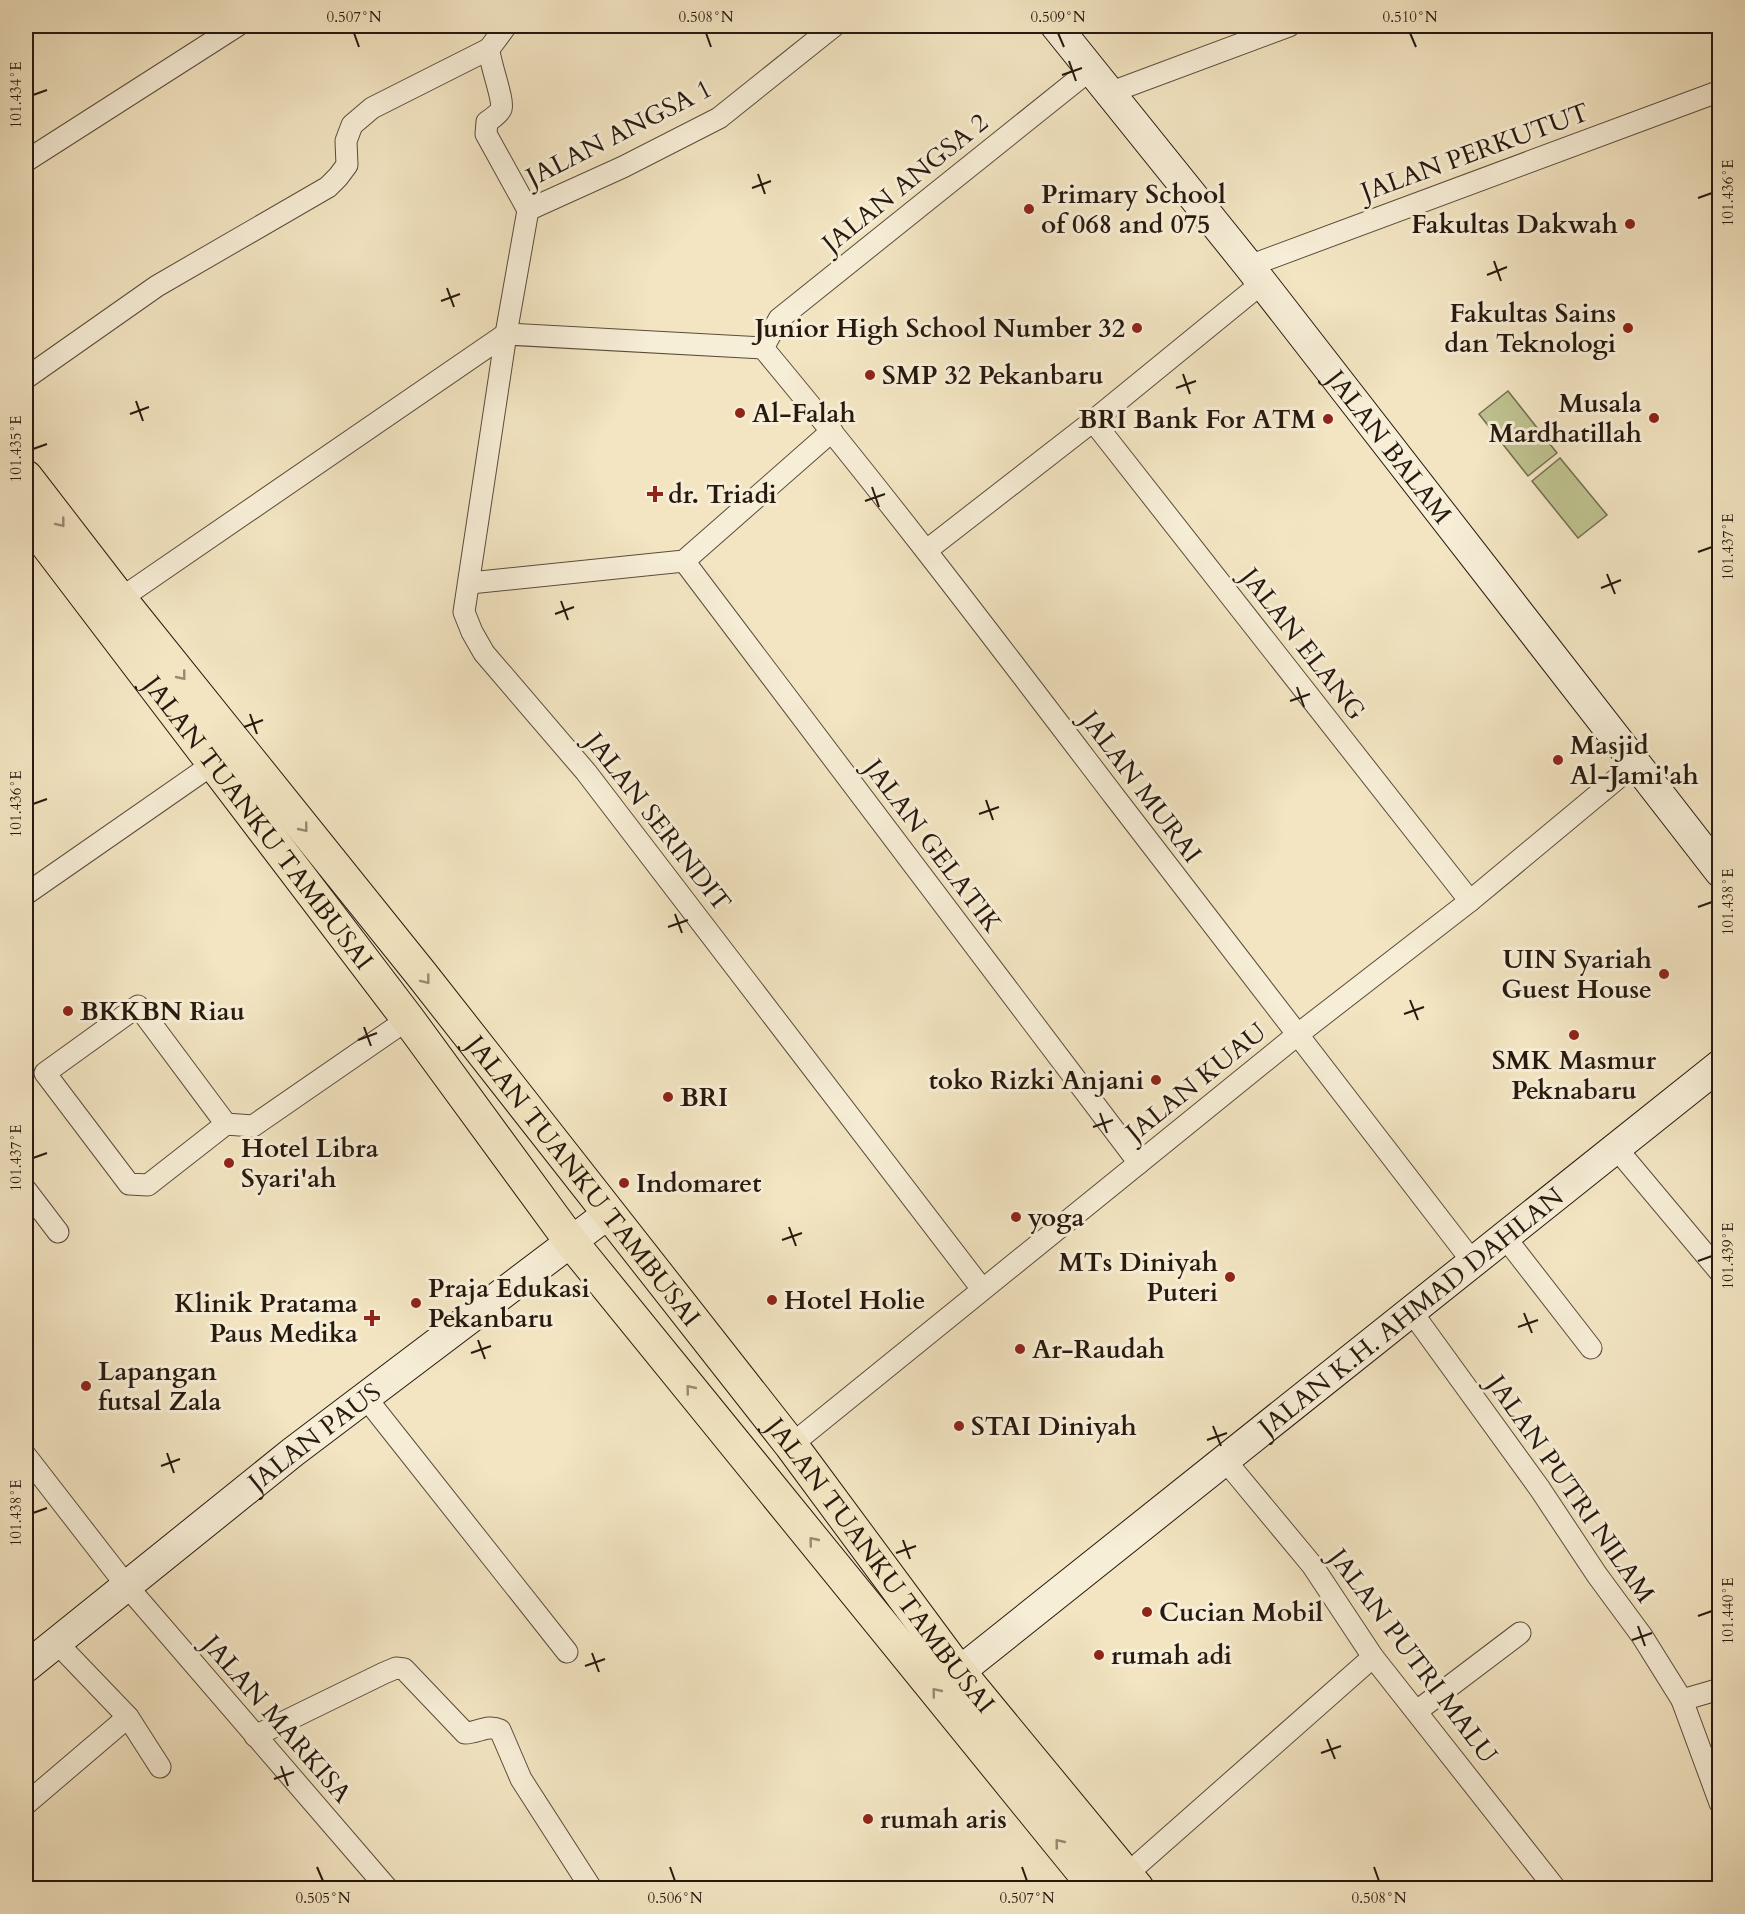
<svg xmlns="http://www.w3.org/2000/svg" width="1745" height="1914" viewBox="0 0 1745 1914" font-family="Cardo,serif">
<style>
.green{fill:#bfc390;stroke:#736e50;stroke-width:1.5}
.lines{fill:none;stroke-linecap:round;stroke-linejoin:round}
.street-casing{stroke:#5a4c3c;stroke-width:23}
.secondary-casing{stroke:#27190f;stroke-width:32}
.primary-casing{stroke:#27190f;stroke-width:35}
.street{stroke:#f7eed7;stroke-width:21}
.secondary{stroke:#f7eed7;stroke-width:30}
.primary{stroke:#f3e5c2;stroke-width:33}
.oneway{stroke:#978971}
.ticks{fill:none;stroke:#27190f;stroke-width:2}
.poi-dot{fill:#8f2418;stroke:#f7eed7;stroke-width:2}
.labels{text-anchor:middle;dominant-baseline:central;stroke-width:6;stroke-linejoin:round;paint-order:stroke}
.street-label{font-size:26px;fill:#27190f;stroke:#f7eed7}
.poi-label{font-size:26px;font-weight:bold;fill:#27190f;stroke:#f7eed7;text-anchor:start}
.neatline{fill:none;stroke:#27190f;stroke-width:2}
.ticks-label{font-size:15px;text-anchor:middle;fill:#27190f}
</style>
<rect width="100%" height="100%" fill="#f3e5c2"/>
<filter id="stains"><feTurbulence type="fractalNoise" baseFrequency=".00333" numOctaves="4"/><feColorMatrix values="0 0 0 0 .2 0 0 0 0 .09 0 0 0 0 .02 0 0 0 .5 -.17"/></filter>
<radialGradient id="worn" r=".72"><stop offset=".6" stop-color="#630" stop-opacity="0"/><stop offset="1" stop-color="#630" stop-opacity=".3"/></radialGradient>
<g class="green">
<path d="M1508,391L1557,453L1528,476L1479,414Z"/>
<path d="M1560,458L1607,515L1578,538L1532,481Z"/>
</g>
<g class="lines">
<defs>
<g id="street">
<path d="M506,26L489,49C489,61 505,103 501,109C499,114 491,119 487,122L486,134L528,210"/>
<path d="M834,26L719,118L623,167L528,210L506,334L464,612L472,632L484,653L586,772L982,1289"/>
<path d="M1109,93L1289,26"/>
<path d="M26,161L237,26"/>
<path d="M1249,266L1720,91"/>
<path d="M763,348C885,494 999,645 1114,796C1233,952 1352,1107 1472,1261"/>
<path d="M763,348L779,319L1091,69"/>
<path d="M26,378L157,286L328,187L338,177L347,165L346,141L352,125L372,108L489,49"/>
<path d="M1093,421L1470,901"/>
<path d="M927,550L1093,421L1262,283"/>
<path d="M684,561L1139,1163"/>
<path d="M470,583L684,561L832,431"/>
<path d="M120,599L506,334L763,348"/>
<path d="M26,894L213,764"/>
<path d="M226,1124L138,1006L45,1073L129,1184L148,1185L226,1124L253,1126L408,1019"/>
<path d="M1616,1148L1720,1272"/>
<path d="M26,1190L58,1232"/>
<path d="M1504,1236L1591,1348"/>
<path d="M1411,1311L1540,1489L1597,1575L1642,1636L1682,1700L1720,1803"/>
<path d="M366,1398L567,1652"/>
<path d="M791,1445L1297,1035L1470,901L1636,763"/>
<path d="M26,1456L126,1585L387,1888"/>
<path d="M1224,1459L1312,1565L1373,1657L1555,1888"/>
<path d="M57,1643L128,1717L160,1767"/>
<path d="M1682,1700L1720,1689"/>
<path d="M1417,1711L1520,1633"/>
<path d="M255,1736L384,1673L396,1668L404,1669L465,1733C478,1733 487,1724 500,1730L521,1779L591,1888"/>
<path d="M26,1804L128,1717"/>
<path d="M1126,1875L1373,1657"/>
</g>
<g id="secondary">
<path id="s1" d="M1056,26L1249,266L1720,872"/>
<path id="s2" d="M26,1667L293,1452L609,1213"/>
<path id="s3" d="M959,1672L1720,1065"/>
</g>
<g id="primary">
<path id="s4" d="M26,477L120,599L422,975L791,1445L959,1672L1137,1888"/>
<path id="s5" d="M26,517L408,1019L572,1243L1096,1888"/>
</g>
</defs>
<use href="#street" class="street-casing"/>
<use href="#secondary" class="secondary-casing"/>
<use href="#primary" class="primary-casing"/>
<use href="#street" class="street"/>
<use href="#secondary" class="secondary"/>
<use href="#primary" class="primary"/>
</g>
<defs><path id="oneway-chevron" d="M-2-3.5L2.5 0L-2 3.5" fill="none" stroke-width="1.6" stroke-linecap="round" stroke-linejoin="round" transform="scale(1.5)"/></defs>
<g class="oneway">
<use href="#oneway-chevron" transform="translate(61 523) rotate(52)"/>
<use href="#oneway-chevron" transform="translate(182 676) rotate(51)"/>
<use href="#oneway-chevron" transform="translate(304 828) rotate(51)"/>
<use href="#oneway-chevron" transform="translate(426 980) rotate(52)"/>
<use href="#oneway-chevron" transform="translate(690 1389) rotate(-129)"/>
<use href="#oneway-chevron" transform="translate(813 1541) rotate(-129)"/>
<use href="#oneway-chevron" transform="translate(936 1692) rotate(-129)"/>
<use href="#oneway-chevron" transform="translate(1059 1843) rotate(-129)"/>
</g>
<path class="ticks" d="M354,33L359,47M706,33L711,47M1058,33L1064,47M1410,33L1416,47M1069,61L1076,81M1062,75L1082,68M33,95L47,90M758,174L765,194M752,188L771,181M1698,198L1712,193M1494,261L1501,281M1487,275L1507,267M447,288L454,307M441,301L460,294M1183,374L1190,394M1176,388L1196,381M136,401L143,421M130,414L149,407M33,449L47,444M872,487L879,507M865,501L885,494M1698,552L1712,547M1607,574L1615,594M1601,588L1621,580M561,601L568,620M555,614L574,607M1297,687L1304,707M1290,701L1310,694M250,714L257,734M244,727L263,720M986,800L993,820M33,804L47,799M979,814L999,807M1698,907L1712,902M675,914L682,933M668,927L688,920M1410,1000L1418,1020M1404,1014L1424,1007M364,1027L371,1046M358,1040L377,1033M1100,1113L1107,1133M1093,1127L1113,1120M33,1158L47,1153M789,1227L796,1246M782,1240L802,1233M1698,1261L1712,1256M1524,1313L1532,1333M1518,1327L1538,1320M478,1340L485,1359M471,1353L491,1346M1213,1426L1221,1446M1207,1440L1227,1433M167,1453L174,1473M161,1466L180,1459M33,1513L47,1508M903,1540L910,1559M896,1553L916,1546M1698,1616L1712,1611M1638,1626L1645,1646M1632,1640L1652,1633M592,1653L599,1672M585,1666L605,1659M1327,1739L1335,1759M1321,1753L1341,1746M281,1766L288,1786M274,1779L294,1772M317,1867L323,1881M670,1867L675,1881M1022,1867L1027,1881M1374,1867L1379,1881"/>
<g class="poi-dot">
<circle cx="1029" cy="209" r="6"/>
<circle cx="1630" cy="224" r="6"/>
<circle cx="1137" cy="328" r="6"/>
<circle cx="1628" cy="328" r="6"/>
<circle cx="870" cy="375" r="6"/>
<circle cx="740" cy="413" r="6"/>
<circle cx="1654" cy="418" r="6"/>
<circle cx="1328" cy="419" r="6"/>
<path d="M652 485h6v6h6v6h-6v6h-6v-6h-6v-6h6z"/>
<circle cx="1558" cy="760" r="6"/>
<circle cx="1664" cy="974" r="6"/>
<circle cx="68" cy="1011" r="6"/>
<circle cx="1574" cy="1035" r="6"/>
<circle cx="1156" cy="1080" r="6"/>
<circle cx="668" cy="1097" r="6"/>
<circle cx="229" cy="1163" r="6"/>
<circle cx="624" cy="1183" r="6"/>
<circle cx="1016" cy="1217" r="6"/>
<circle cx="1230" cy="1277" r="6"/>
<circle cx="772" cy="1300" r="6"/>
<circle cx="416" cy="1303" r="6"/>
<path d="M369 1309h6v6h6v6h-6v6h-6v-6h-6v-6h6z"/>
<circle cx="1020" cy="1349" r="6"/>
<circle cx="86" cy="1386" r="6"/>
<circle cx="959" cy="1426" r="6"/>
<circle cx="1147" cy="1612" r="6"/>
<circle cx="1099" cy="1655" r="6"/>
<circle cx="868" cy="1819" r="6"/>
</g>
<g class="labels">
<g class="street-label">
<text transform="translate(619 133) rotate(-27)">JALAN ANGSA 1</text>
<text transform="translate(1475 152) rotate(-20)">JALAN PERKUTUT</text>
<text transform="translate(905 183) rotate(-39)">JALAN ANGSA 2</text>
<text stroke="none"><textPath href="#s1" startOffset="537">JALAN BALAM</textPath></text>
<text transform="translate(1303 644) rotate(52)">JALAN ELANG</text>
<text transform="translate(1141 787) rotate(53)">JALAN MURAI</text>
<text stroke="none"><textPath href="#s5" startOffset="384">JALAN TUANKU TAMBUSAI</textPath></text>
<text transform="translate(658 822) rotate(52)">JALAN SERINDIT</text>
<text transform="translate(933 846) rotate(53)">JALAN GELATIK</text>
<text transform="translate(1196 1082) rotate(-39)">JALAN KUAU</text>
<text stroke="none"><textPath href="#s4" startOffset="898">JALAN TUANKU TAMBUSAI</textPath></text>
<text stroke="none"><textPath href="#s3" startOffset="578">JALAN K.H. AHMAD DAHLAN</textPath></text>
<text stroke="none"><textPath href="#s2" startOffset="369">JALAN PAUS</textPath></text>
<text transform="translate(1571 1489) rotate(55)">JALAN PUTRI NILAM</text>
<text stroke="none"><textPath href="#s4" startOffset="1384">JALAN TUANKU TAMBUSAI</textPath></text>
<text transform="translate(1413 1656) rotate(53)">JALAN PUTRI MALU</text>
<text transform="translate(277 1719) rotate(49)">JALAN MARKISA</text>
</g>
<g class="poi-label">
<text x="1041" y="194">Primary School<tspan x="1041" dy="30">of 068 and 075</tspan></text>
<text x="1618" y="224" text-anchor="end">Fakultas Dakwah</text>
<text x="1616" y="313" text-anchor="end">Fakultas Sains<tspan x="1616" dy="30">dan Teknologi</tspan></text>
<text x="1125" y="328" text-anchor="end">Junior High School Number 32</text>
<text x="882" y="375">SMP 32 Pekanbaru</text>
<text x="1642" y="403" text-anchor="end">Musala<tspan x="1642" dy="30">Mardhatillah</tspan></text>
<text x="752" y="413">Al-Falah</text>
<text x="1316" y="419" text-anchor="end">BRI Bank For ATM</text>
<text x="668" y="494">dr. Triadi</text>
<text x="1570" y="745">Masjid<tspan x="1570" dy="30">Al-Jami'ah</tspan></text>
<text x="1652" y="959" text-anchor="end">UIN Syariah<tspan x="1652" dy="30">Guest House</tspan></text>
<text x="80" y="1011">BKKBN Riau</text>
<text x="1574" y="1060" text-anchor="middle">SMK Masmur<tspan x="1574" dy="30">Peknabaru</tspan></text>
<text x="1144" y="1080" text-anchor="end">toko Rizki Anjani</text>
<text x="680" y="1097">BRI</text>
<text x="241" y="1148">Hotel Libra<tspan x="241" dy="30">Syari'ah</tspan></text>
<text x="636" y="1183">Indomaret</text>
<text x="1028" y="1217">yoga</text>
<text x="1218" y="1262" text-anchor="end">MTs Diniyah<tspan x="1218" dy="30">Puteri</tspan></text>
<text x="428" y="1288">Praja Edukasi<tspan x="428" dy="30">Pekanbaru</tspan></text>
<text x="784" y="1300">Hotel Holie</text>
<text x="358" y="1303" text-anchor="end">Klinik Pratama<tspan x="358" dy="30">Paus Medika</tspan></text>
<text x="1032" y="1349">Ar-Raudah</text>
<text x="98" y="1371">Lapangan<tspan x="98" dy="30">futsal Zala</tspan></text>
<text x="971" y="1426">STAI Diniyah</text>
<text x="1159" y="1612">Cucian Mobil</text>
<text x="1111" y="1655">rumah adi</text>
<text x="880" y="1819">rumah aris</text>
</g>
</g>
<rect width="1745" height="1914" fill="none" stroke="#f3e5c2" stroke-width="66"/>
<rect x="33" y="33" width="1679" height="1848" class="neatline"/>
<g class="ticks-label">
<text x="354" y="22">0.507°N</text>
<text x="706" y="22">0.508°N</text>
<text x="1058" y="22">0.509°N</text>
<text x="1410" y="22">0.510°N</text>
<text transform="translate(16 95) rotate(-90)" y="5">101.434°E</text>
<text transform="translate(1728 193) rotate(-90)" y="5">101.436°E</text>
<text transform="translate(16 449) rotate(-90)" y="5">101.435°E</text>
<text transform="translate(1728 547) rotate(-90)" y="5">101.437°E</text>
<text transform="translate(16 804) rotate(-90)" y="5">101.436°E</text>
<text transform="translate(1728 902) rotate(-90)" y="5">101.438°E</text>
<text transform="translate(16 1158) rotate(-90)" y="5">101.437°E</text>
<text transform="translate(1728 1256) rotate(-90)" y="5">101.439°E</text>
<text transform="translate(16 1513) rotate(-90)" y="5">101.438°E</text>
<text transform="translate(1728 1611) rotate(-90)" y="5">101.440°E</text>
<text x="323" y="1903">0.505°N</text>
<text x="675" y="1903">0.506°N</text>
<text x="1027" y="1903">0.507°N</text>
<text x="1379" y="1903">0.508°N</text>
</g>
<rect width="100%" height="100%" filter="url(#stains)"/>
<rect width="100%" height="100%" fill="url(#worn)"/>
</svg>
